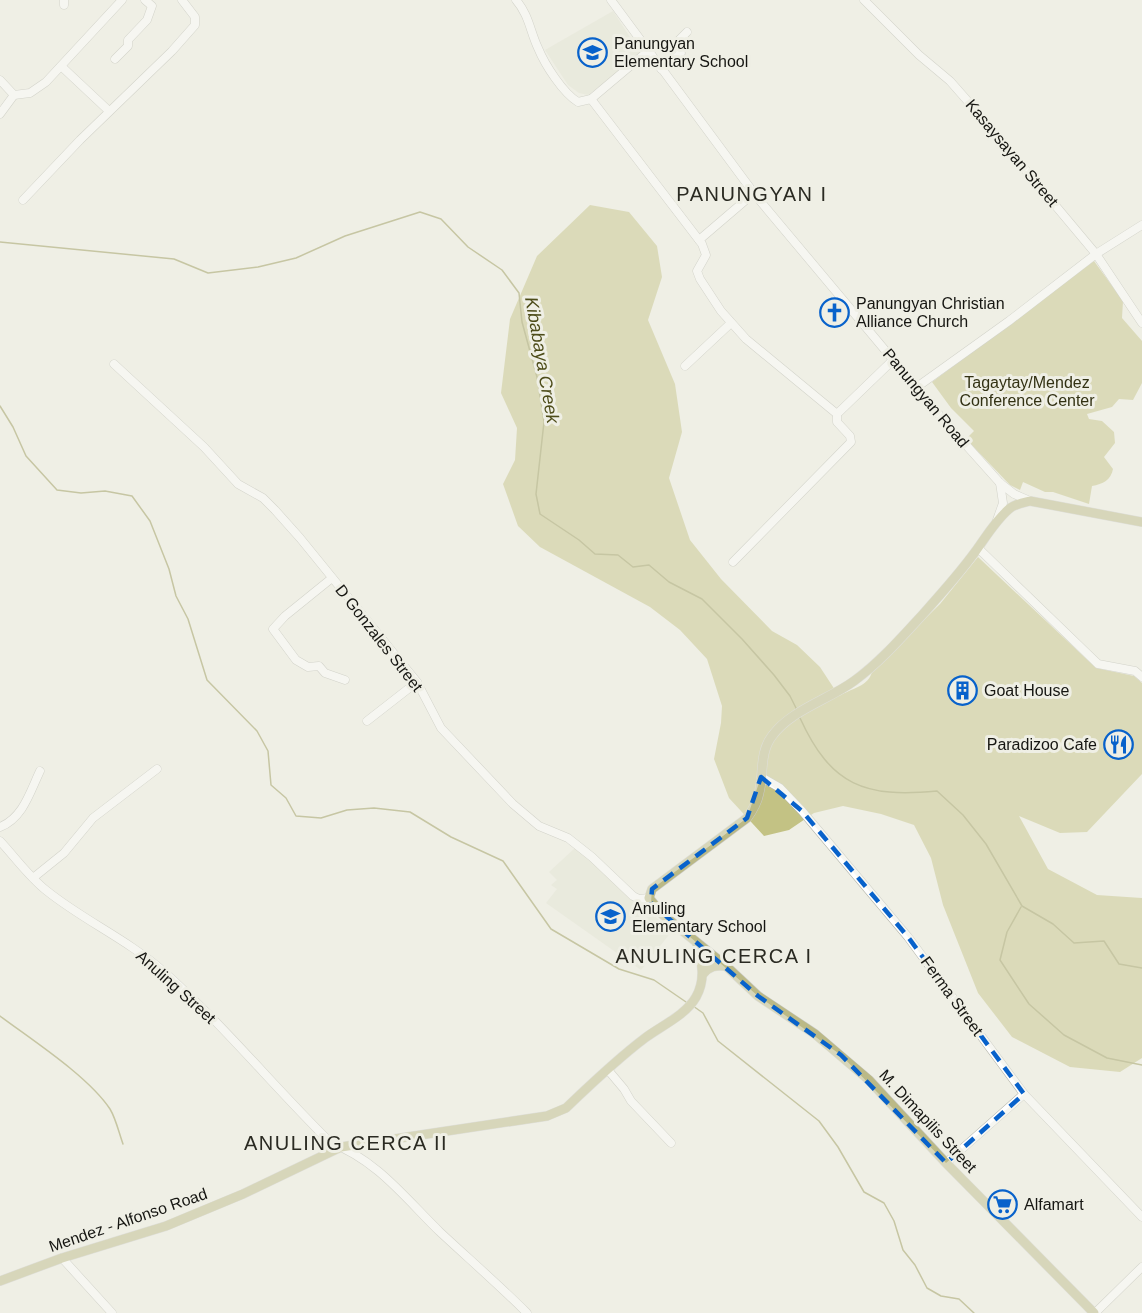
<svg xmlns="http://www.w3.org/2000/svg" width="1142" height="1313" viewBox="0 0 1142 1313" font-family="Arial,sans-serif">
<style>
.built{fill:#e3e4d2}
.green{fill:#c3c284}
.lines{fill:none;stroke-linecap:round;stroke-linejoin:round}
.stream{stroke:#969452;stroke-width:1.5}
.minor-casing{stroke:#b2b3a9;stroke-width:9}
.major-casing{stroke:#cccccb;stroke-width:10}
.minor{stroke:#fff;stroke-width:8}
.major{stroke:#bbb986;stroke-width:9}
.marked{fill:none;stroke:#0862cb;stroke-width:4.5;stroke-dasharray:12 8;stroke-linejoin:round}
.labels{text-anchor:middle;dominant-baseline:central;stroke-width:6;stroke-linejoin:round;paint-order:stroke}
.poi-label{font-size:16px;fill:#161612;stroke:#efefe5;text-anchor:start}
.street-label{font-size:16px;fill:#161612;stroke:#efefe5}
.park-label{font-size:16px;fill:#323113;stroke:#efefe5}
.water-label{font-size:18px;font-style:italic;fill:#4d4c19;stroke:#efefe5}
.quarter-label{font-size:20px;letter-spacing:1.5px;fill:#2a2a22;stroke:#efefe5}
</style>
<rect width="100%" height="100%" fill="#efefe5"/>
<g class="built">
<path d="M613,11L641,54L588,95L579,93L568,85L545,50Z"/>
<path d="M575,848L672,931L641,970L546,903L557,889L551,885L557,880L549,872Z"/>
</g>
<g class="green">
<path d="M590,205L629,212L657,246L662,277L648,320L675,384L682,432L669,478L690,540L721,579L772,631L797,645L820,667L839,696C850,689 870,686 872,671L940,604L978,557L1096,668L1134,676L1142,683V774L1087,832L1060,833L1019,816L1048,869L1097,895L1142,898V1058L1120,1072L1070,1067L1012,1037L978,993L943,905L931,858L914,825L881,814L843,806L814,813L789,830L764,836L729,798L714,759L721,723L722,706L707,659L680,630L650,607L540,547L518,526L503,484L515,460L517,428L501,393L510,319L537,256Z"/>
<path d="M1094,261L1123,301L1122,318L1142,341V383L1133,400L1119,399L1112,407L1087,414L1089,419L1102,421L1114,432L1115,443L1104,457L1113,469C1111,480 1103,484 1092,486L1089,504L1053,492H1045L1023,482L1020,490L1010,485L966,439L974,431L951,408L932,382Z"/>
</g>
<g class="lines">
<g class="stream">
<path d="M0,242L174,259L208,273L258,267L296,258L345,236L420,212L441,219L468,247L502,270L519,293L522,322L537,377L544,422L536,494L540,514L579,540L595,554L618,555L633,567L649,565L669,582L702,599L742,639L774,675L790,696L797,710"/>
<path d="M0,406L13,427L26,456L57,490L81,493L105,491L132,496L150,521L169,569L176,596L188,619L207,680L257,731L268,751L271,785L286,798L296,816L321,818L347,810L374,808L410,812L451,837L503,861L551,929L619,969L654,980L686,1002"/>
<path d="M800,718C831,786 865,798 937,791L963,815L986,844L1022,906L1053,924L1074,943L1104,941L1119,964L1142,968"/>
<path d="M1021,907L1007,932L1000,960L1029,1004L1064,1035L1107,1058L1142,1065"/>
<path d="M693,1006L703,1013L718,1041L819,1121L838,1147L864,1192L884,1203L894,1221L903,1250L915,1265L927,1288L941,1296L959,1299L974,1313"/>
<path d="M0,1016C32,1040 88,1076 110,1109C116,1119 119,1133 123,1144"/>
</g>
<defs>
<g id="minor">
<path d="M516,0C529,15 530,31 538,48C545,65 563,93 578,102L591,99L648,51"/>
<path d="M611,0L756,196L941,417L1000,483L1014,494L1030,501"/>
<path d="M864,0L919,55L950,81L972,106L1096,254L1142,323"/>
<path d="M64,5V0"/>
<path d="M115,59L128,46V40L147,20L152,6L145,0"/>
<path d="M61,66L109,111"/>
<path d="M661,69L681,53L677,42L687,32"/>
<path d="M0,80L14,95L30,93L46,82L122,0"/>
<path d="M591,99L702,244L706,255L697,271L700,279L721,311L746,339L837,414L893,360"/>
<path d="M0,114L14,95"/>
<path d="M23,200L80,140L172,51L195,25V17L182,0"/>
<path d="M699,240L754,193"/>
<path d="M114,364L204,447L238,484L263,498L275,510L300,538L417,682L441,728L513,804L539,826L568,838L592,857L633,896L639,899L649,898"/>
<path d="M685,366L731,323"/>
<path d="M917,387L1009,321L1096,254L1142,225"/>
<path d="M997,520L1003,503L1000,483"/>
<path d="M978,548L1098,664L1135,671L1142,677"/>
<path d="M733,562L851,442L850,436L837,422V414"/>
<path d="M332,578L285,616L273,629L296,660L308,667L319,666L325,673L345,680"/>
<path d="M367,721L417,682"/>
<path d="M761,777L780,788L802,811L908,937L1024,1094L1142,1217"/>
<path d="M0,827C23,818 30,792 40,771"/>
<path d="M0,841C15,857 29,877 47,891C83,920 128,940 163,971C223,1024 274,1087 331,1143C377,1160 406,1199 440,1232C469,1259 499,1285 527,1313"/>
<path d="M33,878L64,853L93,818L157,769"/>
<path d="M608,1070L624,1089L631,1101L671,1143"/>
<path d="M946,1163L1024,1094"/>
<path d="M62,1258L112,1313"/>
<path d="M1095,1313L1142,1267"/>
</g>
<g id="major">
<path d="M703,974C709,966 716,965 726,966"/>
<path d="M0,1281L62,1258L166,1226L243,1194L341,1147L547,1116L566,1108C591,1084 617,1059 645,1038C661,1026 686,1015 696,997C706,979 702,963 697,944"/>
<path d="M1094,1313L946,1163L869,1080L815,1034L758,996L726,966L663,915L649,898L652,889L747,818C753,810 757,803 759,793C764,775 759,753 772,736C791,710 828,700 854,681C879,663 902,637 923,614C941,594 959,574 975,552C986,537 995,521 1009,509C1015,504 1022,503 1030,501L1142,522"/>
</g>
</defs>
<use href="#minor" class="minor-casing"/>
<use href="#major" class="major-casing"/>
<use href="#minor" class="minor"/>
<use href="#major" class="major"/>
</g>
<path d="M0 0H1142V1313H0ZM761,777L802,811L908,937L1024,1094L946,1163L841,1055L758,996L651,903L652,889L747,818Z" fill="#efefe5" fill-opacity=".55" fill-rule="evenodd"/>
<path class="marked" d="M761,777L802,811L908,937L1024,1094L946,1163L841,1055L758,996L651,903L652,889L747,818Z"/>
<defs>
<symbol id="school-ring" viewBox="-11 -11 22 22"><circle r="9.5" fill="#efefe5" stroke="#0862cb" stroke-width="1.5"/><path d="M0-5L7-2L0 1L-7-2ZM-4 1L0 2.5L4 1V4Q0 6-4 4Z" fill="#0862cb"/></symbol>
<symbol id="church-ring" viewBox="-11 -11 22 22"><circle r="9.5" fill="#efefe5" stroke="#0862cb" stroke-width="1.5"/><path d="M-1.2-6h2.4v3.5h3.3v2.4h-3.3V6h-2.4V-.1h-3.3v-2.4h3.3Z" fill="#0862cb"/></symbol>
<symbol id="building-ring" viewBox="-11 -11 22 22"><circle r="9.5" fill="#efefe5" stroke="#0862cb" stroke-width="1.5"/><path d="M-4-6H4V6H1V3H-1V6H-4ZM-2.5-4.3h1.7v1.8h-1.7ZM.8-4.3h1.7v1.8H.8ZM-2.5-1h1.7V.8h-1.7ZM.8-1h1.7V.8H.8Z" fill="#0862cb"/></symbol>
<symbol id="restaurant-ring" viewBox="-11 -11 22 22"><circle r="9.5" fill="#efefe5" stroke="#0862cb" stroke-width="1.5"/><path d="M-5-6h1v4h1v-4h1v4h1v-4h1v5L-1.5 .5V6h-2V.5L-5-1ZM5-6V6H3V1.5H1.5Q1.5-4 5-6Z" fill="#0862cb"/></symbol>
<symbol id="supermarket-ring" viewBox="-11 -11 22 22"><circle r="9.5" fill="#efefe5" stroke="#0862cb" stroke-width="1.5"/><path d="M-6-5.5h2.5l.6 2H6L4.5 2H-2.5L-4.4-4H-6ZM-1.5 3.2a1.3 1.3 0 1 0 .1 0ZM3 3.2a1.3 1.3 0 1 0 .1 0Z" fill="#0862cb"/></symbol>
</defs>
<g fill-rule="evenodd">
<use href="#school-ring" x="576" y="36" width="33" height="33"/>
<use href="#church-ring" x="818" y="296" width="33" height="33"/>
<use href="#building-ring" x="946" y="674" width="33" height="33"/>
<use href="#restaurant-ring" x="1102" y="728" width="33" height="33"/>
<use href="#school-ring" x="594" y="900" width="33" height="33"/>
<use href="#supermarket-ring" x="986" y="1188" width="33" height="33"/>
</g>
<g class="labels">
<g class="poi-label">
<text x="614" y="43">Panungyan<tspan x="614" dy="18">Elementary School</tspan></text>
<text x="856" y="303">Panungyan Christian<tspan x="856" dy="18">Alliance Church</tspan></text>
<text x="984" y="690">Goat House</text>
<text x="1097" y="744" text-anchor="end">Paradizoo Cafe</text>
<text x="632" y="908">Anuling<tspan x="632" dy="18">Elementary School</tspan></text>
<text x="1024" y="1204">Alfamart</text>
</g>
<g class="street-label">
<text transform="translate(1012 153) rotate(50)">Kasaysayan Street</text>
<text transform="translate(926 398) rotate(50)">Panungyan Road</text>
<text transform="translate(379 638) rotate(52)">D Gonzales Street</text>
<text transform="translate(176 987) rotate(42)">Anuling Street</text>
<text transform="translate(952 996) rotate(54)">Ferma Street</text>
<text transform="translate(928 1121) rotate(47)">M. Dimapilis Street</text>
<text transform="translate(128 1220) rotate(-19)">Mendez - Alfonso Road</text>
</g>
<g class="park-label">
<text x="1027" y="382">Tagaytay/Mendez<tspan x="1027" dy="18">Conference Center</tspan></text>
</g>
<g class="water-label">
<text transform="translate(542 360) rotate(80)">Kibabaya Creek</text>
</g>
<g class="quarter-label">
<text x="752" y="194">PANUNGYAN I</text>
<text x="714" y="956">ANULING CERCA I</text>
<text x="346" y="1143">ANULING CERCA II</text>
</g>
</g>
</svg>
